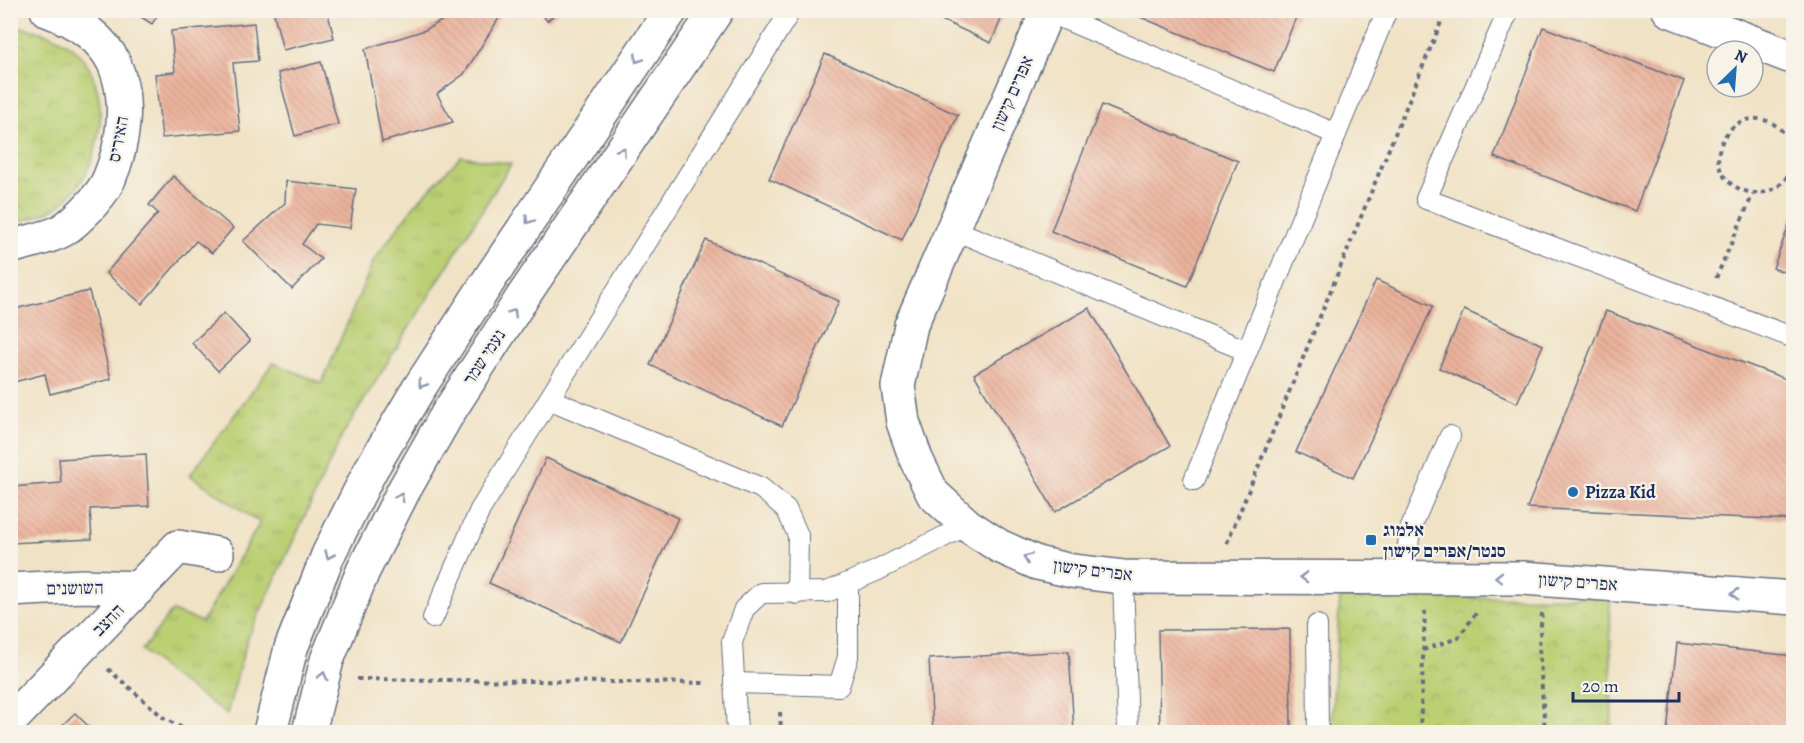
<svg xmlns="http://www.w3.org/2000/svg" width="1804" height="743" viewBox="0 0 1804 743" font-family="Alegreya,'Frank Ruhl Libre',serif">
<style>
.grass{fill:url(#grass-tufts);stroke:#6b7f68;stroke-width:1.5}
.park{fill:url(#park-crowns);stroke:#6b7f68;stroke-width:1.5}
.building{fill:url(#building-back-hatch)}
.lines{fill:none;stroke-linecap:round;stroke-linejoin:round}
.service-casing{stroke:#666e82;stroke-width:22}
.minor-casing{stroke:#666e82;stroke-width:36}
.tertiary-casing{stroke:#666e82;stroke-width:36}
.path{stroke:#666e82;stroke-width:4;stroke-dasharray:4.5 4.5;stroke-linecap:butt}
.service{stroke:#fff;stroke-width:20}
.minor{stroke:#fff;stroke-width:33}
.tertiary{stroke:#fff;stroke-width:33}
.oneway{stroke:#8d97ae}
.poi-dot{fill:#1f6fb2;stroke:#f7f3e8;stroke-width:2}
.labels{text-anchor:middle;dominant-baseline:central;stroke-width:4.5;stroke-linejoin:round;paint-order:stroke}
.street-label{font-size:18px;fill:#1b2f5e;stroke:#f7f3e8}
.poi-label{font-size:18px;font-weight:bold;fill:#1b2f5e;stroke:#f7f3e8;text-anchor:start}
</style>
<defs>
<pattern id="grass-tufts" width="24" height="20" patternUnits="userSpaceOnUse" patternTransform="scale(1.5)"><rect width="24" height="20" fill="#bbcf73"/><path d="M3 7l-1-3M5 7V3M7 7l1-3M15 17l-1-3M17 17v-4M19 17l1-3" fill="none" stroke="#a0b266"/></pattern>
<pattern id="park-crowns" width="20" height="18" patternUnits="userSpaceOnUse" patternTransform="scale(1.5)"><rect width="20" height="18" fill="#bbcf73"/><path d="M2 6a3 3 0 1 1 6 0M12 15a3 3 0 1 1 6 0" fill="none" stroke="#a0b266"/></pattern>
<pattern id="building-back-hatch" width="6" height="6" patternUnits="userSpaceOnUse" patternTransform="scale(1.5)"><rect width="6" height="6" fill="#ebb29b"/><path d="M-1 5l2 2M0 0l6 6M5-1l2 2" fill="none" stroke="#c99988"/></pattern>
</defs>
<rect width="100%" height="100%" fill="#f7f3e8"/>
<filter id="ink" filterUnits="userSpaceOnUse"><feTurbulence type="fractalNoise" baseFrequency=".0167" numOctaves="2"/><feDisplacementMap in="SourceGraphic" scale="12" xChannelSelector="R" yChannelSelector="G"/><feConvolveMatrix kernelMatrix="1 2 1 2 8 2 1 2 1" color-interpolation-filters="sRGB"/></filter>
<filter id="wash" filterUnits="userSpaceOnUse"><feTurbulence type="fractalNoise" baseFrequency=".008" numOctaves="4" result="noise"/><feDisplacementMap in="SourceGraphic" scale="24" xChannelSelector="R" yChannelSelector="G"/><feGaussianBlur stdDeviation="1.35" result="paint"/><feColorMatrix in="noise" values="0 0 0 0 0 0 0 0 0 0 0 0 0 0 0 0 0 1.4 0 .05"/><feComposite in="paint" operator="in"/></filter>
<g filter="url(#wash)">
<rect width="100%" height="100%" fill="#f0e2c5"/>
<path class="grass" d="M461,156L511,164L343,434L247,640L227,714L169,674L142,650L172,611L202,622L260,523L190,475L273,363L322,383L374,260L413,207Z"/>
<g class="park">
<path d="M11,26C34,29 61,35 78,53C118,95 101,184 50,211C38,217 23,220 11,224Z"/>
<path d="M1610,597L1612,732H1331L1340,598Z"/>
</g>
<g id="blocks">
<g class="building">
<path d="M130,10H161L152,24Z"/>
<path d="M273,10H327L334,38L283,50Z"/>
<path d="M461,10H504L464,74L437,94L453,122L382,142L365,49L425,30Z"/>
<path d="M539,10H560L547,21Z"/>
<path d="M920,10H1005L991,43Z"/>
<path d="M1142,10H1299L1274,72L1140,17Z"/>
<path d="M254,23L258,61L233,63L240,131L162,138L155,74L175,72L171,31Z"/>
<path d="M1543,27L1684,81L1635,211L1494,157Z"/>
<path d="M825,54L958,115L902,240L769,179Z"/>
<path d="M321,62L338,124L295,136L278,73Z"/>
<path d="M1102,105L1238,161L1187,286L1051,231Z"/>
<path d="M173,176L233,228L212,253L196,241L142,304L106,273L158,213L149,205Z"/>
<path d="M286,181L356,189L350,228L316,224L302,244L321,259L292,289L243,241L285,203Z"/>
<path d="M1793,214H1794V276L1773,268Z"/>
<path d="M706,240L839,301L782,426L650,365Z"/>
<path d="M1376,280L1433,306L1353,478L1296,452Z"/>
<path d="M89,291L111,379L50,394L45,374L10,383V310Z"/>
<path d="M1089,308L1170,446L1055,512L974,374Z"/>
<path d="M1464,310L1543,345L1517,403L1439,368Z"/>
<path d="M1606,311L1794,382V520L1527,508Z"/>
<path d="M224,313L250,341L218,371L192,343Z"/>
<path d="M146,454L149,506L90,509L92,539L10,543V487L61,483L59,459Z"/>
<path d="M546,458L678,518L621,642L489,583Z"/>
<path d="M1290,629L1291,732H1160L1158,630Z"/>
<path d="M1677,643L1794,656V732H1667Z"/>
<path d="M1069,651L1074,732H933L929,659Z"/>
<path d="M75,713L94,732H55Z"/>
</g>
</g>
</g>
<g filter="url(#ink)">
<use href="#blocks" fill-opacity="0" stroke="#666e82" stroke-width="1.5"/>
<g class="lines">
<defs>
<g id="service">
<path d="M1509,10L1426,199L1794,338"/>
<path d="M1048,12L1336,134"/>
<path d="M952,229L1247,351"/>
<path d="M549,399L761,488L786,509L798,535L797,594"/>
<path d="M1194,480L1387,10"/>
<path d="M1123,577L1128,732"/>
<path d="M1404,577L1410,530L1450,436"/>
<path d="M433,618L480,510L791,10"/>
<path d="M1317,625L1318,732"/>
<path d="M734,683L839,686L848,657V583"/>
<path d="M737,732L732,642L744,609L761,593L827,592L876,571L967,525"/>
</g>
<g id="minor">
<path d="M1048,10L911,325L898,386L903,422L916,459L933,494L967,525L999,546L1037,563L1072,571L1123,577L1523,578L1794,598"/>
<path d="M1669,10L1794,58"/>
<path d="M10,247C26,242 50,238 63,230C78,220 102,196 109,179C124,144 130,99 114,63C101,36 74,20 47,10"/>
<path d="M10,590L83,586L139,588"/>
<path d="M10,721L178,547L217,554"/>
</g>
<g id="tertiary">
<path d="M270,732L291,648L328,555L370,471L416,393L493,274L671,10"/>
<path d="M309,732L327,660L363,571L404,490L448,413L524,295L717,10"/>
</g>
</defs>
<use href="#service" class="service-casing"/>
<use href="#minor" class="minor-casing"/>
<use href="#tertiary" class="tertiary-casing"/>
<g class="path">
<path d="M1794,156C1790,129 1763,109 1737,124C1730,128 1725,135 1722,142C1700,189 1781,220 1794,159"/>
<path d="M1716,278L1753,194"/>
<path d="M1227,543L1446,10"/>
<path d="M1542,613L1539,646L1545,732"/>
<path d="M1423,650L1458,638L1477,612"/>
<path d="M108,669L164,718L190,732"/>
<path d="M357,679L707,683"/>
<path d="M780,712L781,732"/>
<path d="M1420,732L1425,611"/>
</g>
<use href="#service" class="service"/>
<use href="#minor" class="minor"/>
<use href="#tertiary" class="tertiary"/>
</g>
<defs><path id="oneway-chevron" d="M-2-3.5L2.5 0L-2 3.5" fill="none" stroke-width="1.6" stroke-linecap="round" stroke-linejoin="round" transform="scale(1.5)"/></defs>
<g class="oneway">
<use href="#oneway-chevron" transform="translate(638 59) rotate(124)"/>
<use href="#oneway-chevron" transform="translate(622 151) rotate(-56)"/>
<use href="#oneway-chevron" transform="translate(529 220) rotate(124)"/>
<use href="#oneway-chevron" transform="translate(513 313) rotate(-57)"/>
<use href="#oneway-chevron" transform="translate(422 384) rotate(123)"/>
<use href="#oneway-chevron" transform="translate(400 497) rotate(-63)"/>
<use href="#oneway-chevron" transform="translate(329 555) rotate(114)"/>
<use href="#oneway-chevron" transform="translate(1027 558) rotate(-157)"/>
<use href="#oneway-chevron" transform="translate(1304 577) rotate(-180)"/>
<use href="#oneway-chevron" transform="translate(1499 577) rotate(-179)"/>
<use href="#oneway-chevron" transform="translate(1735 594) rotate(-176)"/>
<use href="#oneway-chevron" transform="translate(323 676) rotate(-76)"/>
</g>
</g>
<g class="poi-dot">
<circle cx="1573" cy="492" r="6"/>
<rect x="1365" y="534" width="12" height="12" rx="3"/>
</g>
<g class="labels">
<g class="street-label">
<text transform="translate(1012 93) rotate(-66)">אפרים קישון</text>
<text transform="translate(118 139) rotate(-79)">האיריס</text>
<text transform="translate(484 357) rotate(-57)">נעמי שמר</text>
<text transform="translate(1093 570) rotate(7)">אפרים קישון</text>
<text transform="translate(1578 582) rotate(4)">אפרים קישון</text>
<text transform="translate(75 588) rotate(-1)">השושנים</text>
<text transform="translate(108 620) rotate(-46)">החצב</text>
</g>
<g class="poi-label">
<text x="1585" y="492">Pizza Kid</text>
<text x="1383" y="530">אלמוג<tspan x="1383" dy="21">סנטר/אפרים קישון</tspan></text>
</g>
</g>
<rect width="1804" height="743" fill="none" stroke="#f7f3e8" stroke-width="36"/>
<g transform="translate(1735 69) rotate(25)"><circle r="28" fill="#f7f3e8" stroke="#9fa5b1" stroke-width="1.5"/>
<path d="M0-4.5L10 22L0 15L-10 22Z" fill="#1f6fb2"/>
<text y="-9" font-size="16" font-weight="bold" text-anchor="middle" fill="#1b2f5e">N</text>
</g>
<path d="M1573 692v9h106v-9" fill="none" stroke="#1b2f5e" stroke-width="3"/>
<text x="1582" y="692" font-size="18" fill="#1b2f5e" stroke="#f7f3e8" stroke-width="4.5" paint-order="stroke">20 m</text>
</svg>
